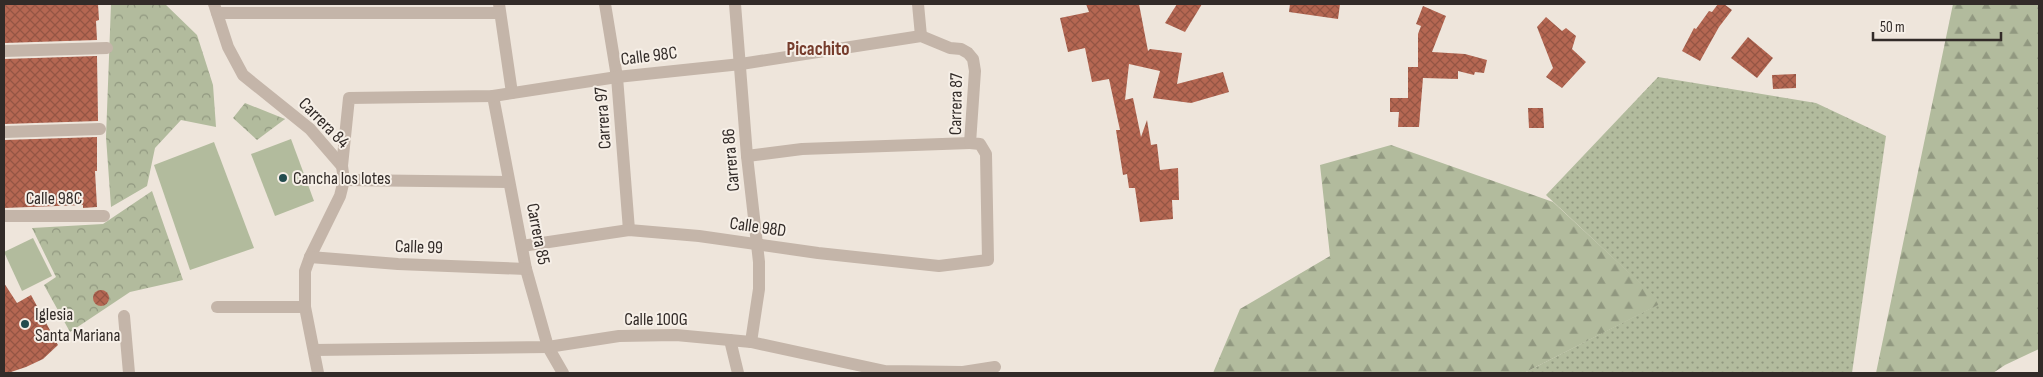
<svg xmlns="http://www.w3.org/2000/svg" width="2043" height="377" viewBox="0 0 2043 377" font-family="'Sofia Sans Condensed',sans-serif">
<style>
.grass{fill:url(#grass-dots)}
.forest{fill:url(#forest-firs)}
.park{fill:url(#park-crowns)}
.pitch{fill:#b2bb9d}
.building{fill:url(#building-cross-hatch)}
.lines{fill:none;stroke-linecap:round;stroke-linejoin:round}
.pedestrian{stroke:#c4b5a9;stroke-width:12}
.minor{stroke:#c4b5a9;stroke-width:12}
.poi-dot{fill:#234c4e;stroke:#f6efe7;stroke-width:2}
.labels{text-anchor:middle;dominant-baseline:central;stroke-width:4;stroke-linejoin:round;paint-order:stroke}
.street-label{font-size:18px;fill:#322b28;stroke:#f6efe7}
.poi-label{font-size:18px;fill:#322b28;stroke:#f6efe7;text-anchor:start}
.neighbourhood-label{font-size:19px;font-weight:bold;fill:#763c2c;stroke:#f6efe7}
</style>
<defs>
<pattern id="grass-dots" width="8" height="8" patternUnits="userSpaceOnUse" patternTransform="scale(1.25)"><rect width="8" height="8" fill="#b2bb9d"/><path d="M2 2h.1M6 6h.1" fill="none" stroke="#919880" stroke-width="1.8" stroke-linecap="round"/></pattern>
<pattern id="forest-firs" width="22" height="20" patternUnits="userSpaceOnUse" patternTransform="scale(1.25)"><rect width="22" height="20" fill="#b2bb9d"/><path d="M5 1l3.5 6h-7zM16 11l3.5 6h-7z" fill="#919880"/></pattern>
<pattern id="park-crowns" width="20" height="18" patternUnits="userSpaceOnUse" patternTransform="scale(1.25)"><rect width="20" height="18" fill="#b2bb9d"/><path d="M2 6a3 3 0 1 1 6 0M12 15a3 3 0 1 1 6 0" fill="none" stroke="#919880"/></pattern>
<pattern id="building-cross-hatch" width="8" height="8" patternUnits="userSpaceOnUse" patternTransform="scale(1.25)"><rect width="8" height="8" fill="#b56752"/><path d="M0 0l8 8M0 8l8-8" fill="none" stroke="#945544"/></pattern>
</defs>
<rect width="100%" height="100%" fill="#eee5db"/>
<path class="grass" d="M1658,77L1816,103L1886,136L1852,373H1524L1661,303L1546,195Z"/>
<g class="forest">
<path d="M1953,4H2039V349L2005,365L1993,373H1876Z"/>
<path d="M1391,145L1553,202L1662,303L1524,373H1213L1240,309L1330,256L1320,165Z"/>
</g>
<g class="park">
<path d="M111,4H165L197,35L213,85L216,127L181,120L155,148L147,186L111,207L106,137Z"/>
<path d="M245,103L285,119L257,140L233,118Z"/>
<path d="M152,191L183,280L130,292L70,332L44,285L56,277L32,228L103,224Z"/>
</g>
<g class="pitch">
<path d="M291,139L314,201L275,216L251,154Z"/>
<path d="M214,142L254,248L190,270L154,165Z"/>
<path d="M33,238L52,276L22,291L4,252Z"/>
</g>
<g class="building">
<path d="M4,4H98L99,20L96,21L97,40L4,43Z"/>
<path d="M1086,4H1139L1148,51L1150,49L1182,53L1177,84L1223,72L1229,92L1191,103L1153,98L1160,71L1129,64L1125,100L1133,98L1141,137L1147,120L1151,145L1157,144L1160,170L1178,168L1179,200H1172L1173,219L1140,222L1135,188H1129L1127,174L1123,175L1116,130H1120L1109,79L1092,82L1085,48L1068,52L1060,18L1089,12Z"/>
<path d="M1177,4H1202L1185,32L1165,23Z"/>
<path d="M1290,4H1340L1338,19L1289,12Z"/>
<path d="M1718,4H1724L1732,10L1719,27L1700,61L1682,51L1694,28L1696,29L1709,11L1712,12Z"/>
<path d="M1423,6L1446,16L1432,52L1465,54L1487,60L1484,73L1475,72L1474,75L1458,71V79L1423,78L1419,127H1398L1399,112H1390V98H1408V67H1418V34L1421,26L1416,24Z"/>
<path d="M1546,17L1562,31L1566,28L1576,36L1572,49L1586,62L1562,88L1546,77L1553,68L1537,27Z"/>
<path d="M1748,37L1773,58L1757,78L1731,58Z"/>
<path d="M97,56L98,121L4,124V59Z"/>
<path d="M1796,74V88L1773,89L1772,75Z"/>
<path d="M1528,108H1543L1544,128H1529Z"/>
<path d="M97,137V171H95L97,207L83,208V205L4,208V140Z"/>
<path d="M4,283L17,303L31,295L58,345L43,359L26,367L8,373H4Z"/>
<circle cx="101" cy="298" r="8"/>
</g>
<g class="lines">
<g class="pedestrian">
<path d="M4,51L107,48"/>
<path d="M4,132L100,129"/>
<path d="M4,216H104"/>
</g>
<g class="minor">
<path d="M214,4L228,47L243,75L310,129L342,166L344,180L340,196L310,257L305,271V307L318,373"/>
<path d="M499,4L512,93"/>
<path d="M605,4L617,77L629,230"/>
<path d="M735,4L747,156L759,262V289L751,342"/>
<path d="M918,4L921,36"/>
<path d="M217,13H500"/>
<path d="M493,96L526,269L548,347L563,373"/>
<path d="M747,156L802,149L970,143"/>
<path d="M342,166L349,98L493,96L617,77L741,64L921,36L950,48L961,49L968,53L973,59L975,71L970,143L980,144L986,154L988,260L939,266L818,253L699,236L629,230L522,246"/>
<path d="M344,180L509,182"/>
<path d="M310,257L398,264L526,269"/>
<path d="M217,307H305"/>
<path d="M124,316L129,373"/>
<path d="M730,340L738,373"/>
<path d="M314,350L548,347L619,336L676,335L751,342L885,371L963,372L995,367"/>
</g>
</g>
<g class="poi-dot">
<circle cx="283" cy="178" r="5"/>
<circle cx="25" cy="324" r="5"/>
</g>
<g class="labels">
<g class="street-label">
<text transform="translate(649 56) rotate(-7)">Calle 98C</text>
<text transform="translate(956 104) rotate(-89)">Carrera 87</text>
<text transform="translate(603 118) rotate(-94)">Carrera 97</text>
<text transform="translate(324 123) rotate(45)">Carrera 84</text>
<text transform="translate(731 160) rotate(-95)">Carrera 86</text>
<text x="54" y="198">Calle 98C</text>
<text transform="translate(758 227) rotate(8)">Calle 98D</text>
<text transform="translate(538 234) rotate(79)">Carrera 85</text>
<text transform="translate(419 247) rotate(2)">Calle 99</text>
<text x="656" y="319">Calle 100G</text>
</g>
<g class="poi-label">
<text x="293" y="178">Cancha los lotes</text>
<text x="35" y="314">Iglesia<tspan x="35" dy="21">Santa Mariana</tspan></text>
</g>
<g class="neighbourhood-label">
<text x="818" y="49">Picachito</text>
</g>
</g>
<rect width="2043" height="377" fill="none" stroke="#322b28" stroke-width="10"/>
<path d="M1873 32v8h128v-8" fill="none" stroke="#322b28" stroke-width="2.5"/>
<text x="1880" y="32" font-size="15" fill="#322b28" stroke="#f6efe7" stroke-width="4" paint-order="stroke">50 m</text>
</svg>
